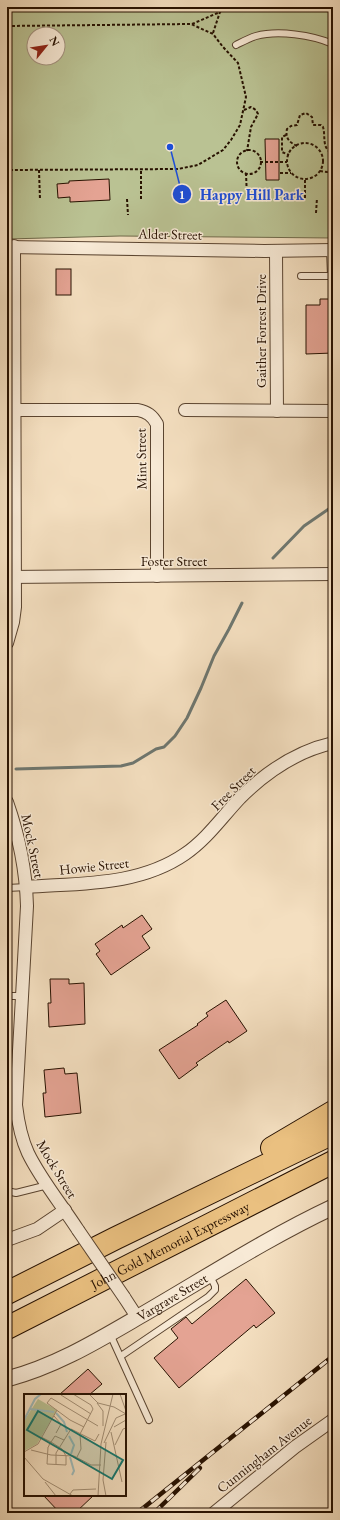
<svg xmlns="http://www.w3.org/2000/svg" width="340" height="1520" viewBox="0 0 340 1520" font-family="'EB Garamond',serif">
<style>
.green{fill:#bac293;stroke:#706a4a;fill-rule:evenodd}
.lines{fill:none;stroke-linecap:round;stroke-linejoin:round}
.stream{stroke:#6e7770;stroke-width:3}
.building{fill:#e4a393;stroke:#271100}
.service-casing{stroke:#5a4430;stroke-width:8}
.minor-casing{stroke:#5a4430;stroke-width:14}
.tertiary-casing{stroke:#5a4430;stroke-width:17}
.motorway-casing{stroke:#271100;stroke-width:24}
.path{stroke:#271100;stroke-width:2;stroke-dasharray:3 2;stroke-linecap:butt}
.service{stroke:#f8ead6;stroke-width:6}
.minor{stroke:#f8ead6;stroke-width:12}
.tertiary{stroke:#f8ead6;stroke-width:15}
.motorway{stroke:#eac080;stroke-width:22}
.rail-casing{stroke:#271100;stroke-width:4.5}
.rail{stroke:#f8ead6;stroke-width:3;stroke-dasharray:9;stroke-linecap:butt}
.minor-bridge-casing{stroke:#5a4430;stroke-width:14;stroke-linecap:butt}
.minor-bridge{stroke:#f8ead6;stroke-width:12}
.labels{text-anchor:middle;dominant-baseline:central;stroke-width:3;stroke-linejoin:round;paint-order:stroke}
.street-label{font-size:14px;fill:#271100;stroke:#f8ead6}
.inset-river{fill:none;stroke:#9ebbbb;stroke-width:2}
.inset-road{fill:none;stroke:#a28d73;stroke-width:1}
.view{fill:#0f766e;fill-opacity:0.15;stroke:#0f766e;stroke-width:2}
.inset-edge{fill:none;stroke:#271100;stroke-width:2}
.leader{fill:none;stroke:#1d4ed8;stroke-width:1.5}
.callout-dot{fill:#1d4ed8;stroke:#f8ead6;stroke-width:1.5}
.mark-label{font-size:12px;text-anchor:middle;font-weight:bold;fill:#fff}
.callout-label{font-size:15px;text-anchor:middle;font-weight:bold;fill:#1d4ed8;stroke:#f8ead6;stroke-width:3;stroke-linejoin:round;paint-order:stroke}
</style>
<rect width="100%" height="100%" fill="#f4dfc0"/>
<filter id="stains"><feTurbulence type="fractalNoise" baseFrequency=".005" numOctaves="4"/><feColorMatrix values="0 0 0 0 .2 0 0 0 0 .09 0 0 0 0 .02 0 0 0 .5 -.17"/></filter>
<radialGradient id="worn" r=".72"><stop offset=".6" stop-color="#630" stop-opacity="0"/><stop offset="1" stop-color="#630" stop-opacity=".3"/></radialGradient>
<path class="green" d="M7,7H333V238L120,236L7,239ZM34,34H58V58H34Z"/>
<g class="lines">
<g class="stream">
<path d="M273,558L304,526L333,506"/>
<path d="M16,769L121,766L133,763L156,749L164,747L175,736L187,718L201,688L214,656L229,629L242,603"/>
</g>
</g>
<g class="building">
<path d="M265,139H279V180H266Z"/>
<path d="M109,179L110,200L70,202V197L58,198L57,184L69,183V181Z"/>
<rect x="56" y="269" width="15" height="26"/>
<path d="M320,299H333V353L306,354V305H320Z"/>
<path d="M142,915L152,929L142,936L150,948L111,975L96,954L100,951L95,944L122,925L123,928Z"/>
<path d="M50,979H69V984L84,983L85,1024L49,1027L48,1003H51Z"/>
<path d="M226,1000L247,1031L229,1043L228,1041L196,1063L198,1065L179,1079L159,1050L198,1025L197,1024L208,1016L206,1013Z"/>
<path d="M64,1068L65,1074L77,1073L81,1113L45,1117L43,1093H46L44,1070Z"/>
<path d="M246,1279L275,1313L256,1328L254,1325L179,1388L154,1358L178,1338L171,1329L186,1317L192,1324Z"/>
<path d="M88,1369L102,1384L89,1395H59Z"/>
<path d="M43,1495H94L75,1513H60Z"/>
</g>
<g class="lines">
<defs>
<g id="service">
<path d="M236,45C242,42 249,38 256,36C278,30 312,35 333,44"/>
<path d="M330,250L331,276"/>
<path d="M301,276H333"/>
<path d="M7,888L27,887"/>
<path d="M7,996H23"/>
<path d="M7,1085L18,1084"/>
<path d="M7,1191L16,1193L48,1185"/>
<path d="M110,1334L149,1420"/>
<path d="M121,1356L208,1297L215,1290V1286L210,1276"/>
</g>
<g id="minor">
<path d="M7,247L264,251L333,250"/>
<path d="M276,251L277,411"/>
<path d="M7,410H138C147,412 152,415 157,424V576"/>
<path d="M185,410L333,411"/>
<path d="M8,577L333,574"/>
<path d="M7,643L13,622L15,607L14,246"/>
<path d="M7,802C19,836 26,870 27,906L16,1105C18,1122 21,1138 28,1153C41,1180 62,1205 78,1230"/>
<path d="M27,887C80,883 139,886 185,854C207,839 222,817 240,798C266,772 297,751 333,743"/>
<path d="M7,1240L37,1229L65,1210"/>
<path d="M124,1297L137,1317"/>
<path d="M214,1513L295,1447L333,1420"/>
</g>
<g id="tertiary">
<path id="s1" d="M7,1379C56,1366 97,1341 140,1316C204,1279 267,1238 333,1207"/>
</g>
<g id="motorway">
<path d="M272,1148L333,1112"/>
<path d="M7,1293L116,1238L333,1133"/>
<path id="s2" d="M7,1328L333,1162"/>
</g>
</defs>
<use href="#service" class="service-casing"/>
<use href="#minor" class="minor-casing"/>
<use href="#tertiary" class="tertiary-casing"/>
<use href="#motorway" class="motorway-casing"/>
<g class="path">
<path d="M192,24L220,12"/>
<path d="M7,26L191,24L213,34L223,47L238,63L246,97L240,125L231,140L223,150L198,165L178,169L7,170"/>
<path d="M213,33L220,12L226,7"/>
<path d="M244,110L251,107L256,110L258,114L251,127L247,151"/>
<path d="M286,135L282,137V152L289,155"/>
<circle cx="305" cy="161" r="18"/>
<path d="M297,146C289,142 285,138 287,129L291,126L297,125L300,115L306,113L312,117L313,125H321L323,127C326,137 321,148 333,154"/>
<circle cx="249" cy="162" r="12"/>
<path d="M260,162H287"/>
<path d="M39,170L40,200"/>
<path d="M320,171L327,172L333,170"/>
<path d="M246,173L247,198"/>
<path d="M280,173H291"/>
<path d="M305,180V198"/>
<path d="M127,199L128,215"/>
<path d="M141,199V169"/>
<path d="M316,213L317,198"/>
</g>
<use href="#service" class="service"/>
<use href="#minor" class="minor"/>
<use href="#tertiary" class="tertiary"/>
<use href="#motorway" class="motorway"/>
<defs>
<g id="rail">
<path d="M137,1513L333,1356"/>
<path d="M154,1513L200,1468"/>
</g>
</defs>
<use href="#rail" class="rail-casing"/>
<use href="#rail" class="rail"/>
<defs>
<path id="minor-bridge" d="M78,1230L124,1297"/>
</defs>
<use href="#minor-bridge" class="minor-bridge-casing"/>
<use href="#minor-bridge" class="minor-bridge"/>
</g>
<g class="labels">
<g class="street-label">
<text transform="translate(170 234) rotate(1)">Alder Street</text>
<text transform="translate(261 331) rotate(-90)">Gaither Forrest Drive</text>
<text transform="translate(141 459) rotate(-91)">Mint Street</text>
<text x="174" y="561">Foster Street</text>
<text transform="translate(233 788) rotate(-45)">Free Street</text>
<text transform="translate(33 846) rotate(78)">Mock Street</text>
<text transform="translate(94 866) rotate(-6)">Howie Street</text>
<text transform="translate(57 1169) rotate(59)">Mock Street</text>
<text stroke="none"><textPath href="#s2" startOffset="183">John Gold Memorial Expressway</textPath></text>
<text stroke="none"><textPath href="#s1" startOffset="185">Vargrave Street</textPath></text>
<text transform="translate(264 1454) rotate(-38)">Cunningham Avenue</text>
</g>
</g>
<g transform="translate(24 1394)">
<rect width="102" height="102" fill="#f4dfc0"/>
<path d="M14,5L33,16L13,50L0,57V27Z" fill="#bac293"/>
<path class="inset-river" d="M6,15L30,18M32,19L40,28L43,38M0,26L11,5L17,0M45,42L50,51L47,60M46,63L50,77L48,81"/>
<path class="inset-road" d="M49,0L67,11L69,15L56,40L57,55L53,63M65,0L74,9L90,13L102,20M96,0L102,17M37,1L67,20M73,9L79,17V32M30,22L37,30L32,39M60,33L46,26L23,9L27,4L74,32M90,33L102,26M87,38L98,88M17,43L27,48L38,55L42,62V71L23,70L24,53L25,52V51L31,42L40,46M80,49L92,24L101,20M91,51L99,35L102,34M7,56L27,61L50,62L67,71H77M0,58L14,50L33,16M0,63L19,85L49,102M32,70V59L47,35L71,47L75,40M21,88L32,102M46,100L49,96L72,95M74,102L77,50L89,0M82,102L79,86L82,48"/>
<path class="view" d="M14,17L99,66L88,85L3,36Z"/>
<rect width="102" height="102" class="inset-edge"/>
</g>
<path class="leader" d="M170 147L182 194"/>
<g class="callout-dot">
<circle cx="170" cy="147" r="4"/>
<circle cx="182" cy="194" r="10"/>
</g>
<g class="mark-label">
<text x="182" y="199">1</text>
</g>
<g class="callout-label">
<text x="252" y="200">Happy Hill Park</text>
</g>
<rect width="340" height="1520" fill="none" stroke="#f4dfc0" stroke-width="24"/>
<rect x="8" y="8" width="324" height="1504" fill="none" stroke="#271100" stroke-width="2"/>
<rect x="12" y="12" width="316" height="1496" fill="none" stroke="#271100"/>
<g transform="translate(46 46) rotate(60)"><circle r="19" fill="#f8ead6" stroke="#a49380"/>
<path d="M0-3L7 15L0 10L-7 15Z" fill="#8f2418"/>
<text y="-6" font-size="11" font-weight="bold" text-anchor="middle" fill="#271100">N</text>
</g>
<rect width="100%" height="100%" filter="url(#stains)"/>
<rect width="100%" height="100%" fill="url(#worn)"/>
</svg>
